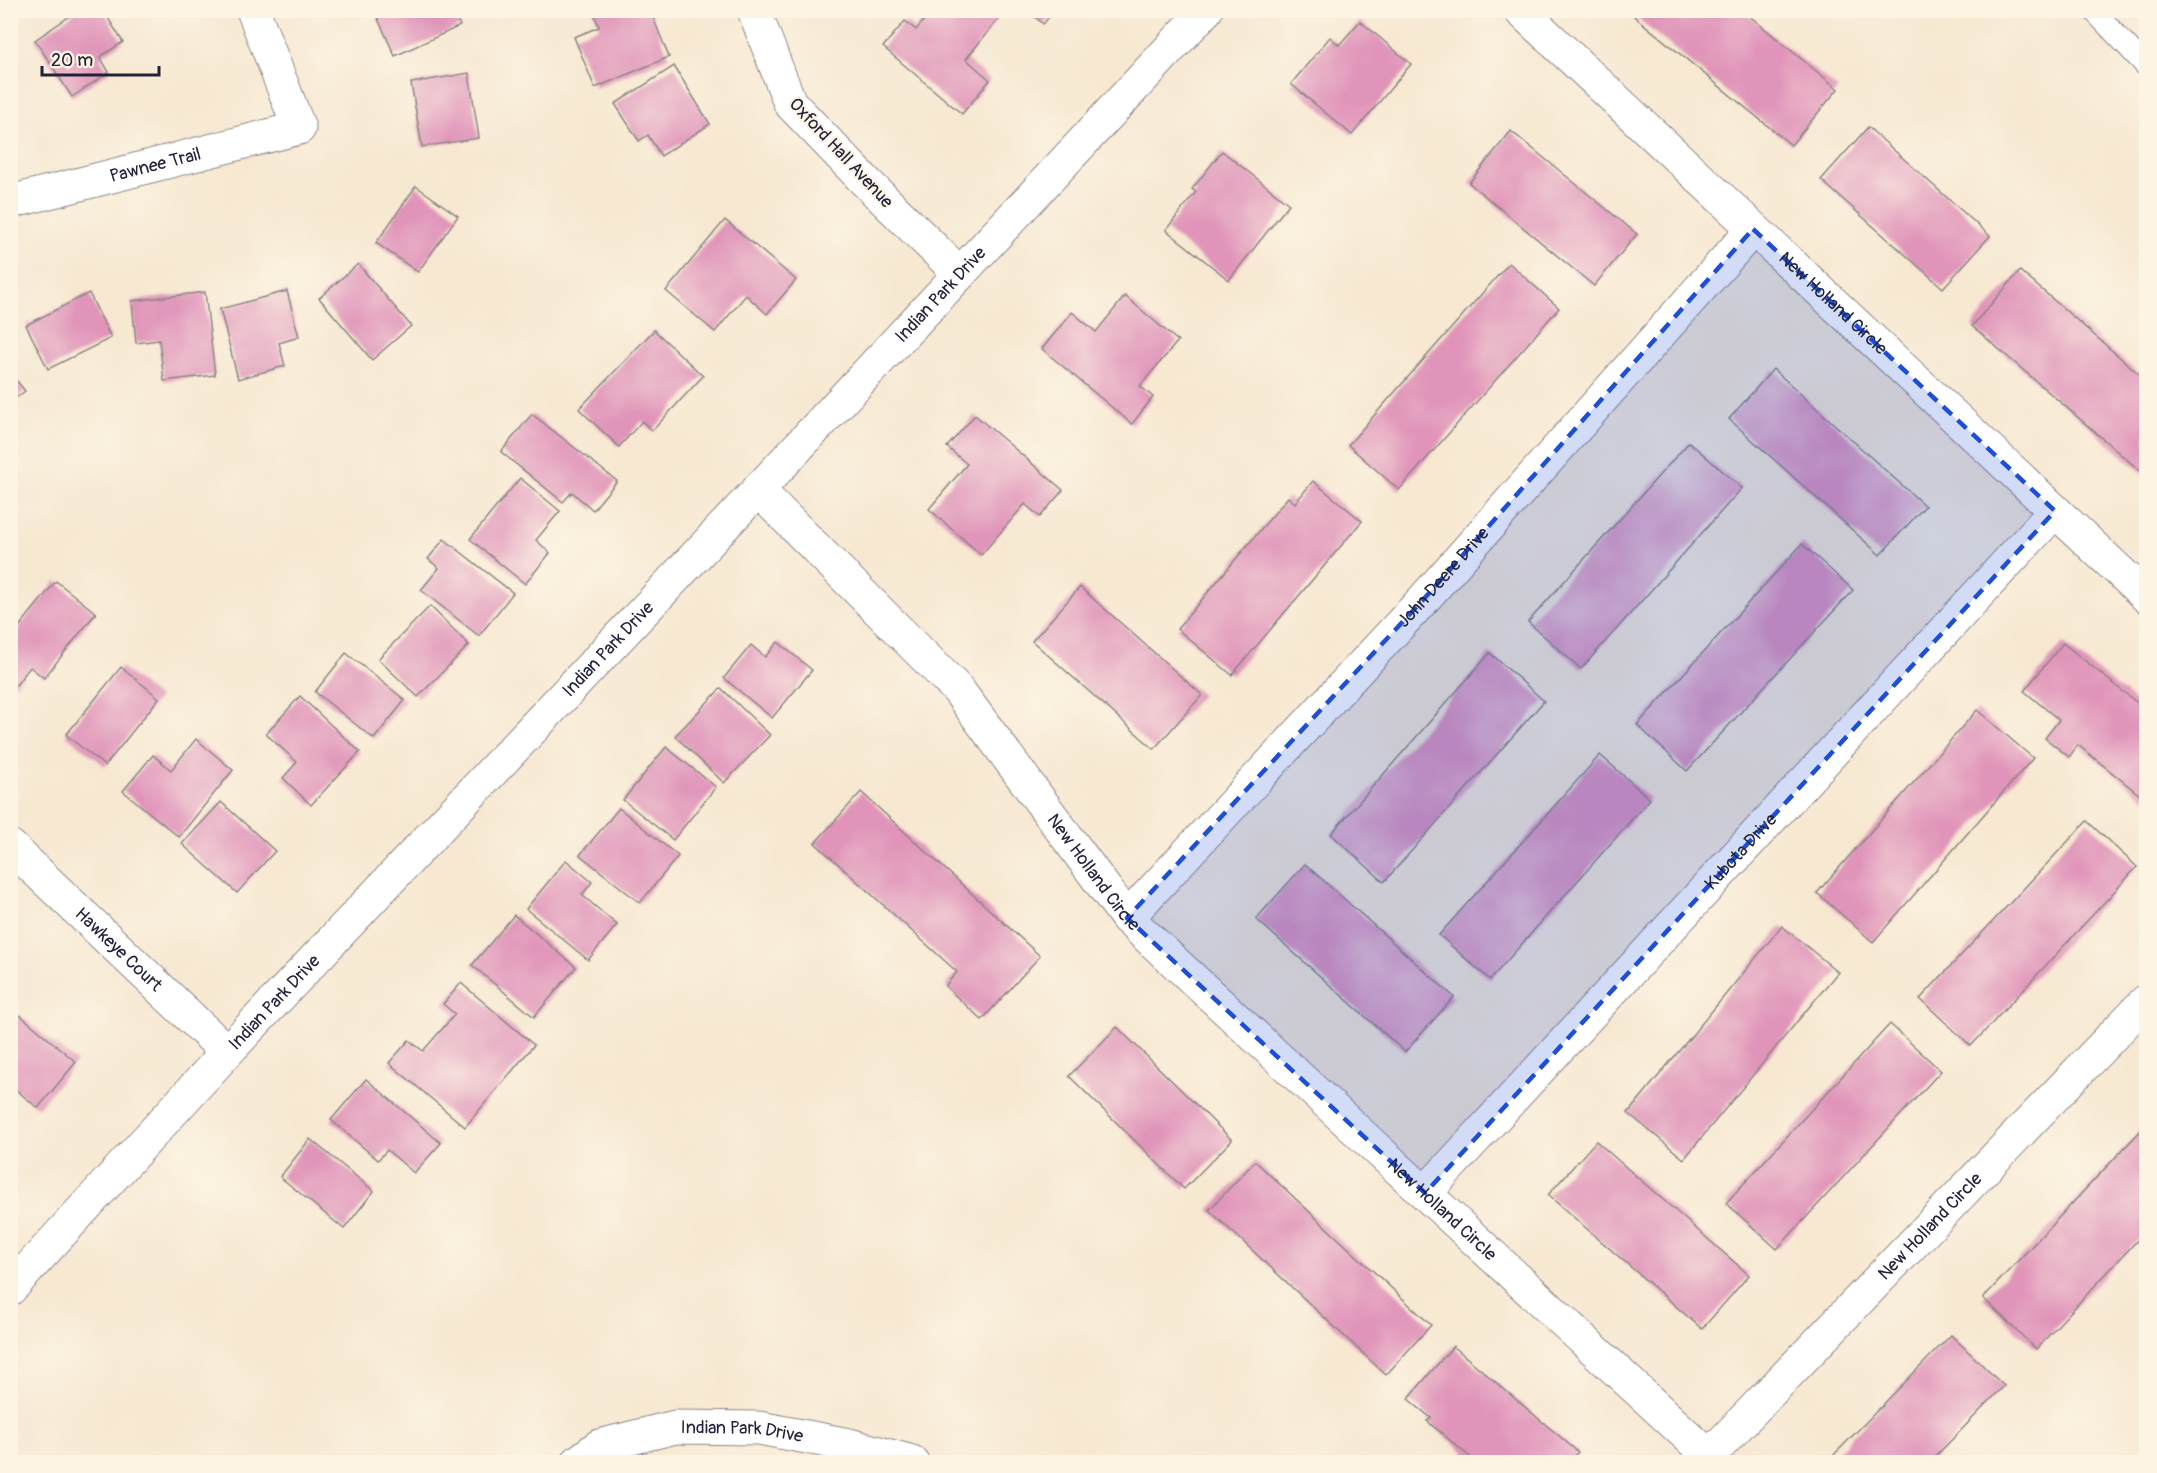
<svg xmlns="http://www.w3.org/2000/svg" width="2157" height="1473" viewBox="0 0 2157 1473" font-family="Pangolin,sans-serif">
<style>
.building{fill:#e094b9}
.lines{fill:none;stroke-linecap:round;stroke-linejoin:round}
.service-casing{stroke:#8c8586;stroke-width:23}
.minor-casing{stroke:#8c8586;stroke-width:35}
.service{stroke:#fff;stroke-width:21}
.minor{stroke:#fff;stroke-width:33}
.marked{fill:#1d4ed8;fill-opacity:0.2;stroke:#1d4ed8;stroke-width:4.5;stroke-dasharray:12 8;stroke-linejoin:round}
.labels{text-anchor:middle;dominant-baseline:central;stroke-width:4.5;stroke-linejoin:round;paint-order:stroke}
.street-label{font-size:18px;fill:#22223b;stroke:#fcf5e5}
</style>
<rect width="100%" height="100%" fill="#fcf5e5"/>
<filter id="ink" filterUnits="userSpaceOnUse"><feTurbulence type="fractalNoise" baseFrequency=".0167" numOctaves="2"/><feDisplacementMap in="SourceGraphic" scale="12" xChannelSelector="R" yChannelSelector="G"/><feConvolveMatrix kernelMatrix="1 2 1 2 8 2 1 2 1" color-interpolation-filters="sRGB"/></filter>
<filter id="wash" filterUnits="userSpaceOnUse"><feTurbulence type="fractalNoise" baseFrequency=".008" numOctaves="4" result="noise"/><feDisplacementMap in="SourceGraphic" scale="24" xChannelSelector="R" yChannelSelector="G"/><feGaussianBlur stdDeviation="1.35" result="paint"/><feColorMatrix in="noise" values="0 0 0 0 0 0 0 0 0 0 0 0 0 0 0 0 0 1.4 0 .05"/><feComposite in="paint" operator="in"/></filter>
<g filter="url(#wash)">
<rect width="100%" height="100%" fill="#f7e8d1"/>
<g id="blocks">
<g class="building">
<path d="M79,10H103L123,42L100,57L109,72L72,97L35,40Z"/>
<path d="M374,10H453L460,26L395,56Z"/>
<path d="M593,10H650L669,57L595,88L574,37L599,27Z"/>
<path d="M932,10H992L1000,17L966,59L990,80L962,114L883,47L905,21L916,30Z"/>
<path d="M1028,10H1055L1043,24Z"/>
<path d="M1638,10H1742L1838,89L1791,145L1634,16Z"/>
<path d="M1360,21L1411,64L1352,135L1291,84L1330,37L1339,45Z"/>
<path d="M674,66L710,124L661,156L648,135L639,141L615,104Z"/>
<path d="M469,73L479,138L422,147L411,83Z"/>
<path d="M1868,127L1990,236L1943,288L1821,180Z"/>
<path d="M1511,131L1637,234L1594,286L1469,183Z"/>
<path d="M1222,151L1289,204L1229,280L1166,230L1196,192L1192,189Z"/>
<path d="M416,186L458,216L418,272L376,243Z"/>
<path d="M725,220L796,280L767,314L746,295L715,332L666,291Z"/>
<path d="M1509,263L1559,308L1399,490L1348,445Z"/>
<path d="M358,264L411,326L372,360L319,298Z"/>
<path d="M2020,271L2146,380V476L1972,326Z"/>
<path d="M287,291L299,337L279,343L285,366L238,379L220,309Z"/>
<path d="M205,292L215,375L164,381L159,340L136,343L132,301Z"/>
<path d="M89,293L111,338L48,369L26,325Z"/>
<path d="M1125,296L1178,341L1140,386L1153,397L1132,424L1042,349L1072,312L1096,332Z"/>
<path d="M654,330L703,376L652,431L642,421L619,447L579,409Z"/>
<path d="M1773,369L1925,506L1880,555L1729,419Z"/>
<path d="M10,373L25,391L10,403Z"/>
<path d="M532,414L617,481L593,510L572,492L563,502L501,452Z"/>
<path d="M975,415L1063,490L1040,517L1025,504L981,555L929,509L967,464L947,447Z"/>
<path d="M1689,442L1742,488L1581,669L1528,622Z"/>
<path d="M520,478L560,511L536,540L550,553L525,584L470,539Z"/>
<path d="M1313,481L1362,521L1232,675L1177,629L1288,497L1295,503Z"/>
<path d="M444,539L513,593L479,636L421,590L439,568L428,559Z"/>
<path d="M1802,544L1853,590L1687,771L1637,725Z"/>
<path d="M56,581L96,613L44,678L30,667L16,685L10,681V638Z"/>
<path d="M1080,587L1202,695L1154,749L1032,641Z"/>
<path d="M430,606L469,645L418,697L378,659Z"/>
<path d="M778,642L812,670L772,718L724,678L751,645L765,657Z"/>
<path d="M2063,643L2146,710V800L2078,745L2069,757L2045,738L2059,720L2024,691Z"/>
<path d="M346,653L405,700L374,739L315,692Z"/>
<path d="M1490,653L1544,701L1384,882L1331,834Z"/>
<path d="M121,667L159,698L105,766L66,735Z"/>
<path d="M721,688L770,735L724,783L675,736Z"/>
<path d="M300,696L360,752L311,805L283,778L297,762L266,734Z"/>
<path d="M1977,710L2033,758L1873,942L1817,893Z"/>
<path d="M196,739L233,770L179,837L123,791L153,755L171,770Z"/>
<path d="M666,747L716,787L673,840L623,800Z"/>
<path d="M1600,755L1650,799L1490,980L1439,935Z"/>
<path d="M861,792L1040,956L982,1020L945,986L957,972L815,843Z"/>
<path d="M221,802L275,851L237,893L182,844Z"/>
<path d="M619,808L678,856L640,903L580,855Z"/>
<path d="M2087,821L2137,867L1971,1046L1920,999Z"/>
<path d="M566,860L592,882L582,895L617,925L588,960L526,909Z"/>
<path d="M1305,864L1454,997L1405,1052L1256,919Z"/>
<path d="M514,915L576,967L534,1017L472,965Z"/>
<path d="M1782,926L1838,972L1684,1159L1628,1113Z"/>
<path d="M461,983L534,1045L465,1127L389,1063L409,1040L423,1051L455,1014L443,1004Z"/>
<path d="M20,1015L76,1062L38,1108L10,1085V1026Z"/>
<path d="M1890,1024L1941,1071L1777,1249L1726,1203Z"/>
<path d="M1117,1027L1232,1140L1184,1189L1069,1076Z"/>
<path d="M366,1079L441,1143L414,1173L387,1150L378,1160L331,1120Z"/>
<path d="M2146,1125V1231L2036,1349L1983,1298Z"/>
<path d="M310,1139L374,1191L344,1229L280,1177Z"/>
<path d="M1596,1141L1749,1275L1702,1329L1548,1195Z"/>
<path d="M1255,1161L1431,1325L1386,1375L1209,1210Z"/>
<path d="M1951,1335L2004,1386L1930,1462H1827Z"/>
<path d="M1453,1346L1578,1452L1569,1462H1476L1427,1421L1431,1418L1408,1399Z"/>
</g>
</g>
</g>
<g filter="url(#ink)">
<use href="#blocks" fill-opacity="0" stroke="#8c8586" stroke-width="1.5"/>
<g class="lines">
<defs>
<path id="service" d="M2093,10L2146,66"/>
<g id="minor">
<path d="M754,10L790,103L864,180L960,274"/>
<path id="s1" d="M1520,10L2146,596"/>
<path id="s2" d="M10,202L299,128L253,10"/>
<path id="s3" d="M758,490L958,690L1127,918L1709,1456L2146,1001"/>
<path id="s4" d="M10,846L227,1052"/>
<path id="s5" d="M1127,918L1422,601L1753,229"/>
<path id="s6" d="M1425,1193L2055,511"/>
<path id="s7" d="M10,1289L227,1052L758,490L1206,10"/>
<path id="s8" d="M578,1462L599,1446L675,1427L759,1428L849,1445L912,1462"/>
</g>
</defs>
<use href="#service" class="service-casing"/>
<use href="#minor" class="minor-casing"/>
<use href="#service" class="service"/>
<use href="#minor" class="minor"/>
</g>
</g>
<path class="marked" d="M1753,229L2055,511L1425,1193L1127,918L1422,601Z"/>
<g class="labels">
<g class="street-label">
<text transform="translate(841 153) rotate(47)">Oxford Hall Avenue</text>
<text stroke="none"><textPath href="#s2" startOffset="150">Pawnee Trail</textPath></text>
<text stroke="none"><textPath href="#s7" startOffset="1362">Indian Park Drive</textPath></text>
<text stroke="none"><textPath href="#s1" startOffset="429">New Holland Circle</textPath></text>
<text stroke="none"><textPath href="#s5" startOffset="465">John Deere Drive</textPath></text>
<text stroke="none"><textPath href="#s7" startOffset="876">Indian Park Drive</textPath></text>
<text stroke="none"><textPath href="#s6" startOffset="465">Kubota Drive</textPath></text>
<text stroke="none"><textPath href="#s3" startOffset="510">New Holland Circle</textPath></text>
<text stroke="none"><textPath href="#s4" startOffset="150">Hawkeye Court</textPath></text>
<text stroke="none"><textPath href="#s7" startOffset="390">Indian Park Drive</textPath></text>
<text stroke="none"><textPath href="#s3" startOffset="996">New Holland Circle</textPath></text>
<text stroke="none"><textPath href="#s3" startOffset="1678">New Holland Circle</textPath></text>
<text stroke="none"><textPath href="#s8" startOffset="172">Indian Park Drive</textPath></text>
</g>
</g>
<rect width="2157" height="1473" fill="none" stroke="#fcf5e5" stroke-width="36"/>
<path d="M42 66v9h117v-9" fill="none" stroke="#22223b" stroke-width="3"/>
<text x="51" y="66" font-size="18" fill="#22223b" stroke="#fcf5e5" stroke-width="4.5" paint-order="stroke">20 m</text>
</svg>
